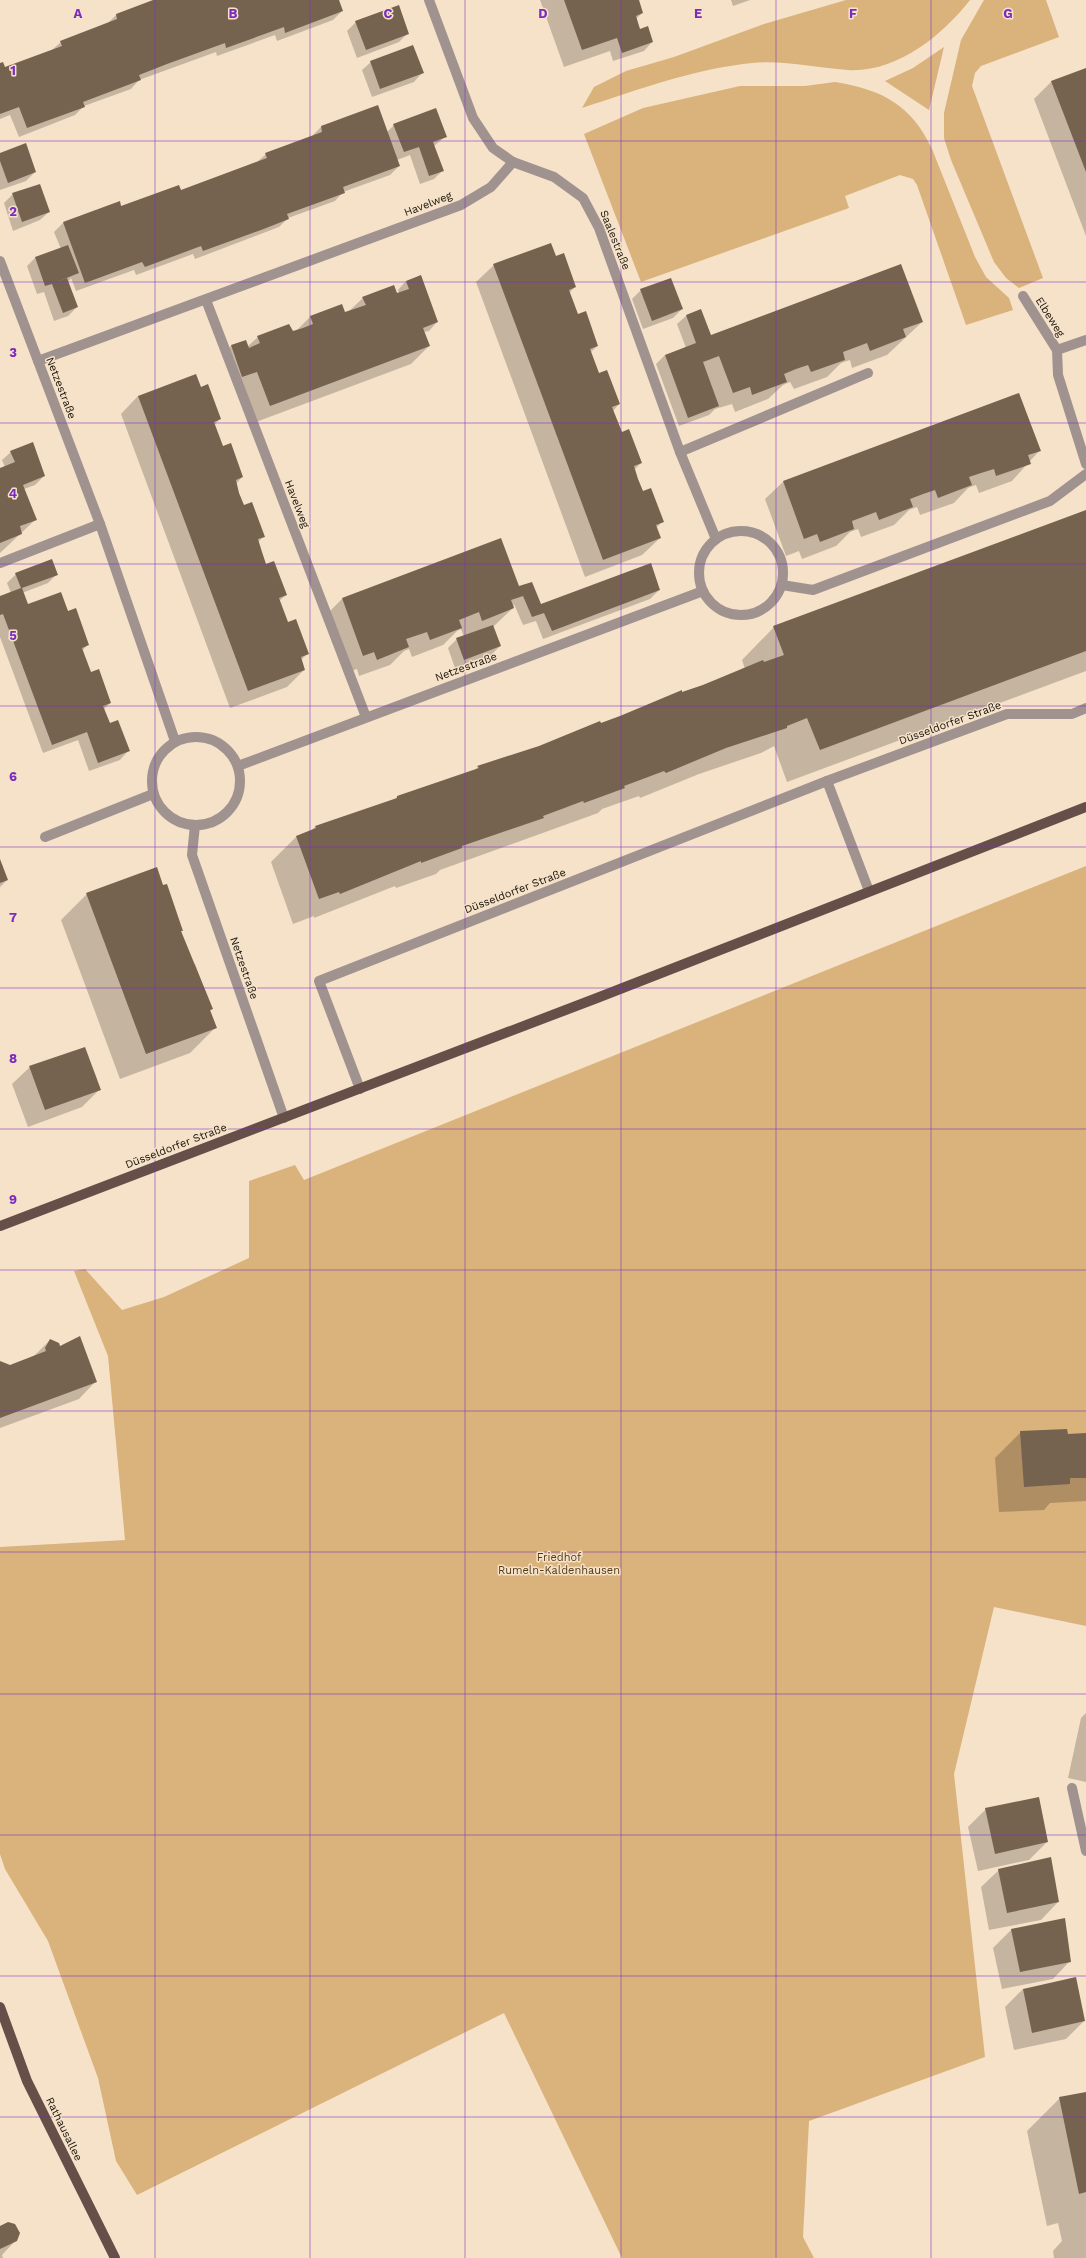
<svg xmlns="http://www.w3.org/2000/svg" width="1086" height="2258" viewBox="0 0 1086 2258" font-family="'Work Sans',sans-serif">
<style>
.green{fill:#dab27b}
.shadow{fill:#0003}
.building{fill:#75634f}
.lines{fill:none;stroke-linecap:round;stroke-linejoin:round}
.minor{stroke:#a0928f;stroke-width:10}
.major{stroke:#664e49;stroke-width:10}
.grid{fill:none;stroke:#7b2cbf;stroke-width:1;stroke-opacity:0.55}
.labels{text-anchor:middle;dominant-baseline:central;stroke-width:3;stroke-linejoin:round;paint-order:stroke}
.street-label{font-size:11px;fill:#1b150c;stroke:#f5e2c9}
.park-label{font-size:11px;fill:#523913;stroke:#f5e2c9}
.grid-label{font-size:13px;text-anchor:middle;font-weight:bold;fill:#7b2cbf;stroke:#f5e2c9;stroke-width:3;stroke-linejoin:round;paint-order:stroke}
</style>
<rect width="100%" height="100%" fill="#f5e2c9"/>
<g class="green">
<path d="M846,0H970C942,36 896,73 848,70C816,68 784,60 752,63C693,69 637,90 582,108L594,87L626,71L674,57L764,24Z"/>
<path d="M984,0H1046L1059,37L981,66L975,73L972,86L1043,278L1019,288L1006,278L994,262L951,160L944,138V113L961,40Z"/>
<path d="M944,47L929,110L885,81L913,68Z"/>
<path d="M835,82C882,90 911,104 932,149L975,257L986,277L1009,298L1013,310L966,325L917,185L913,179L900,175L845,196L849,208L641,282L584,134L643,108L740,86H805Z"/>
<path d="M1086,866V1626L994,1607L954,1774L985,2057L809,2121L803,2237L814,2258H622L504,2013L137,2195L116,2161L98,2078L48,1941L5,1869L0,1854V1547L125,1540L108,1356L74,1271L85,1269L122,1310L164,1297L249,1258V1181L295,1165L304,1180Z"/>
</g>
<g class="shadow">
<path d="M157,0H338L342,11L333,20L277,41L275,35L217,56L216,52L139,80L131,89L84,106L75,115L19,137L10,115L0,119V64L4,69L52,50L61,42L107,24L116,15Z"/>
<path d="M540,0H637L642,13L636,19L639,29L652,42L644,51L613,61L610,51L564,67Z"/>
<path d="M731,0H750L733,6Z"/>
<path d="M356,22L408,33L399,42L357,58L347,31Z"/>
<path d="M371,62L422,73L414,82L372,97L362,70Z"/>
<path d="M1086,69V236L1034,99L1052,81Z"/>
<path d="M377,106L387,132L394,125L446,136L434,146L443,170L434,179L420,184L410,155L397,160L399,166L390,175L343,192L335,201L288,218L279,227L195,259L193,254L136,275L134,270L76,291L71,278L68,282L77,307L68,316L54,321L44,292L37,294L27,266L35,258L61,249L54,232L63,223L119,202L121,207L181,191L257,162L266,154L312,136L321,127Z"/>
<path d="M0,154L35,172L26,181L0,190Z"/>
<path d="M13,194L49,212L40,220L13,231L4,203Z"/>
<path d="M555,257L575,287L569,293L577,315L597,346L591,352L599,374L619,404L613,411L621,433L641,463L634,470L642,492L662,522L656,528L660,538L642,555L585,577L476,282L494,265Z"/>
<path d="M406,281L437,322L429,331L424,332L429,346L411,364L253,423L222,355L231,346L245,341L247,347L258,337L296,331L310,317L341,306L344,314L348,312L363,298L399,293L398,290Z"/>
<path d="M641,290L682,309L673,318L643,329L632,299Z"/>
<path d="M700,310L710,337L922,322L887,355L852,368L850,360L841,363L827,377L794,389L790,382L783,385L768,399L735,412L732,404L715,409L709,415L679,426L656,364L665,355L686,348L677,324L686,316Z"/>
<path d="M200,388L220,419L214,425L222,447L242,477L236,484L243,506L264,536L258,542L266,565L286,595L279,601L287,623L307,654L301,660L304,670L287,687L230,708L121,414L138,396Z"/>
<path d="M1019,394L1040,450L1012,481L979,493L976,485L968,488L954,503L920,515L917,507L909,510L894,525L861,537L858,529L850,532L836,546L802,559L799,551L786,556L765,499L783,482Z"/>
<path d="M11,452L44,476L35,485L24,489L35,520L0,553V469L5,467L2,460Z"/>
<path d="M1086,511V671L787,782L774,746L761,753L699,774L640,798L639,796L602,809L598,813L440,870L436,874L396,888L395,886L314,918V916L293,924L271,862L297,836L311,831L315,827L393,801L397,797L474,771L478,767L539,747L745,669L742,660L774,627Z"/>
<path d="M16,574L56,575L48,583L22,593L27,605L68,612L88,644L82,651L90,673L110,703L104,709L109,724L128,751L120,760L89,771L78,740L43,753L0,637V597L11,593L7,583Z"/>
<path d="M519,588L541,606L659,590L650,599L543,639L536,621L523,625L514,604L513,608L493,627L500,646L491,655L455,668L448,648L457,639L464,637L461,629L457,631L443,645L412,657L409,649L404,651L390,665L359,676L357,669L345,673L325,616L342,599Z"/>
<path d="M0,861L7,880L0,887Z"/>
<path d="M163,886L182,930L180,932L192,965L195,964L212,1009L210,1011L216,1027L190,1053L120,1079L61,920L87,894Z"/>
<path d="M30,1067L99,1090L82,1107L28,1127L12,1084Z"/>
<path d="M50,1340L96,1381L79,1399L0,1428V1362L10,1366L32,1358Z"/>
<path d="M1021,1432L1067,1435L1086,1434V1501L1050,1503L1044,1510L999,1512L995,1458Z"/>
<path d="M1086,1713V1782L1068,1778L1081,1718Z"/>
<path d="M986,1809L1047,1842L1029,1860L978,1871L968,1827Z"/>
<path d="M999,1870L1058,1902L1041,1920L989,1930L981,1887Z"/>
<path d="M1064,1919L1070,1961L1053,1979L1002,1989L993,1948L1011,1930Z"/>
<path d="M1023,1989L1084,2021L1066,2039L1014,2050L1005,2007Z"/>
<path d="M1086,2093V2258H1054L1053,2251L1062,2241L1058,2223L1047,2226L1027,2131L1060,2098Z"/>
<path d="M0,2227L16,2240L2,2255L3,2258H0Z"/>
</g>
<g class="building">
<path d="M153,0H339L343,11L285,33L284,27L226,48L225,43L167,64L139,75L141,80L83,102L85,107L27,128L19,107L0,114V63L3,62L5,67L62,46L60,41L117,19L116,14Z"/>
<path d="M564,0H639L643,13L636,16L640,29L648,26L653,42L622,53L617,38L582,50Z"/>
<path d="M399,5L409,34L366,50L355,21Z"/>
<path d="M413,45L424,73L380,89L370,61Z"/>
<path d="M1086,68V172L1051,81Z"/>
<path d="M378,105L400,166L343,187L345,193L287,214L289,219L261,230L203,251L201,246L145,267L142,262L85,283L63,222L120,201L121,206L179,185L181,190L267,158L265,153L322,132L321,126Z"/>
<path d="M436,108L447,137L433,142L444,171L429,176L419,147L404,152L393,124Z"/>
<path d="M26,143L36,172L8,183L0,161V153Z"/>
<path d="M40,184L50,212L22,222L12,193Z"/>
<path d="M551,243L556,256L564,253L576,287L569,290L578,314L586,311L598,346L590,349L599,373L607,370L620,404L612,407L622,432L629,429L642,463L634,466L638,479L643,491L651,488L664,522L656,525L661,538L603,560L493,264Z"/>
<path d="M68,245L79,273L54,283L67,278L78,307L63,313L52,284L45,286L35,257Z"/>
<path d="M901,264L923,322L903,329L906,337L870,351L867,343L843,352L845,360L811,372L808,365L796,369L784,374L787,382L752,395L750,387L733,393L719,356L703,362L719,406L688,418L665,355L696,343L686,315L701,309L711,335Z"/>
<path d="M421,275L438,322L423,328L430,346L270,406L257,372L242,377L231,345L246,340L249,348L260,343L257,336L289,324L293,331L303,328L313,324L310,316L342,304L345,312L366,305L362,297L394,285L397,293L409,289L406,281Z"/>
<path d="M671,278L683,309L652,321L640,289Z"/>
<path d="M196,374L201,387L208,384L221,419L214,422L223,446L231,443L243,477L236,480L239,493L244,505L252,502L265,537L258,539L262,552L266,564L274,561L287,595L279,598L288,622L296,619L309,654L301,657L305,670L248,691L138,396Z"/>
<path d="M1019,393L1041,451L1028,455L1031,464L996,476L994,469L981,473L969,477L972,485L938,498L935,490L923,494L910,499L913,507L879,520L876,512L852,521L854,529L820,542L817,534L804,539L783,481Z"/>
<path d="M33,442L45,476L23,485L37,520L20,526L22,534L0,543V468L15,462L10,451Z"/>
<path d="M1086,510V651L820,750L807,718L787,726V728L726,748L666,773L664,771L624,786L625,788L584,803L583,801L543,816L544,818L462,846V848L421,863V861L340,894L339,892L319,899L296,836L316,828L315,826L397,798V796L479,768L477,766L539,746L600,721L601,723L620,716L682,690V692L703,685L763,660L764,662L784,655L773,626Z"/>
<path d="M501,538L519,586L532,582L541,604L651,563L660,590L552,631L544,613L532,617L523,596L511,600L514,608L482,621L479,612L459,620L462,628L430,640L427,632L406,639L409,647L377,660L374,652L363,656L342,598Z"/>
<path d="M52,559L58,575L22,588L28,604L61,592L68,611L76,608L89,645L82,648L91,672L99,669L111,703L103,706L110,723L118,720L130,751L98,763L87,732L52,745L3,614L0,615V596L21,588L15,573Z"/>
<path d="M493,625L501,646L464,660L456,638Z"/>
<path d="M0,859L8,880L0,883Z"/>
<path d="M157,867L163,885L167,884L183,931H181L213,1009L210,1010L217,1028L146,1054L86,893Z"/>
<path d="M85,1047L101,1090L45,1110L29,1066Z"/>
<path d="M80,1336L97,1382L0,1418V1361L10,1365L46,1351L45,1348L50,1339L59,1343L60,1346Z"/>
<path d="M1067,1429L1068,1434L1086,1433V1478H1070V1484L1024,1487L1020,1431Z"/>
<path d="M1039,1797L1048,1842L995,1854L985,1808Z"/>
<path d="M1051,1857L1059,1902L1007,1913L998,1869Z"/>
<path d="M1065,1918L1071,1962L1020,1972L1011,1929Z"/>
<path d="M1076,1977L1085,2021L1032,2033L1023,1989Z"/>
<path d="M1086,2092V2192L1079,2194L1059,2097Z"/>
<path d="M8,2222L15,2224L20,2233L17,2241L0,2249V2226Z"/>
</g>
<g class="lines">
<g class="minor">
<path d="M429,0L473,118L493,148L513,162L554,177L583,198L599,228L680,452L716,539"/>
<path d="M0,261L100,524L175,741"/>
<path d="M1023,296L1057,350"/>
<path d="M206,300L366,717"/>
<path d="M1086,340L1057,350L1058,375L1086,464"/>
<path d="M38,361L461,205L491,187L513,162"/>
<path d="M680,452L868,373"/>
<circle cx="741" cy="573" r="42"/>
<path d="M0,563L100,524"/>
<path d="M782,585L813,590L1050,501L1086,474"/>
<circle cx="196" cy="781" r="44"/>
<path d="M238,766L703,591"/>
<path d="M827,781L869,891"/>
<path d="M195,825L192,855L284,1118"/>
<path d="M45,837L153,794"/>
<path d="M360,1089L319,981L827,781L1007,714H1072L1086,708"/>
<path d="M1072,1788L1086,1851"/>
</g>
<g class="major">
<path d="M0,1226L597,998L1086,807"/>
<path d="M0,2007L27,2081L115,2258"/>
</g>
</g>
<path class="grid" d="M155,0V2258M310,0V2258M465,0V2258M621,0V2258M776,0V2258M931,0V2258M0,141H1086M0,282H1086M0,423H1086M0,564H1086M0,706H1086M0,847H1086M0,988H1086M0,1129H1086M0,1270H1086M0,1411H1086M0,1552H1086M0,1694H1086M0,1835H1086M0,1976H1086M0,2117H1086"/>
<g class="labels">
<g class="street-label">
<text transform="translate(428 204) rotate(-21)">Havelweg</text>
<text transform="translate(615 240) rotate(68)">Saalestraße</text>
<text transform="translate(1050 317) rotate(58)">Elbeweg</text>
<text transform="translate(61 388) rotate(69)">Netzestraße</text>
<text transform="translate(297 504) rotate(69)">Havelweg</text>
<text transform="translate(466 667) rotate(-20)">Netzestraße</text>
<text transform="translate(950 723) rotate(-20)">Düsseldorfer Straße</text>
<text transform="translate(515 891) rotate(-21)">Düsseldorfer Straße</text>
<text transform="translate(244 968) rotate(71)">Netzestraße</text>
<text transform="translate(176 1146) rotate(-21)">Düsseldorfer Straße</text>
<text transform="translate(64 2129) rotate(64)">Rathausallee</text>
</g>
<g class="park-label">
<text x="559" y="1557">Friedhof<tspan x="559" dy="13">Rumeln-Kaldenhausen</tspan></text>
</g>
</g>
<g class="grid-label">
<text x="78" y="18">A</text>
<text x="233" y="18">B</text>
<text x="388" y="18">C</text>
<text x="543" y="18">D</text>
<text x="698" y="18">E</text>
<text x="853" y="18">F</text>
<text x="1008" y="18">G</text>
<text x="13" y="75">1</text>
<text x="13" y="216">2</text>
<text x="13" y="357">3</text>
<text x="13" y="498">4</text>
<text x="13" y="640">5</text>
<text x="13" y="781">6</text>
<text x="13" y="922">7</text>
<text x="13" y="1063">8</text>
<text x="13" y="1204">9</text>
</g>
</svg>
